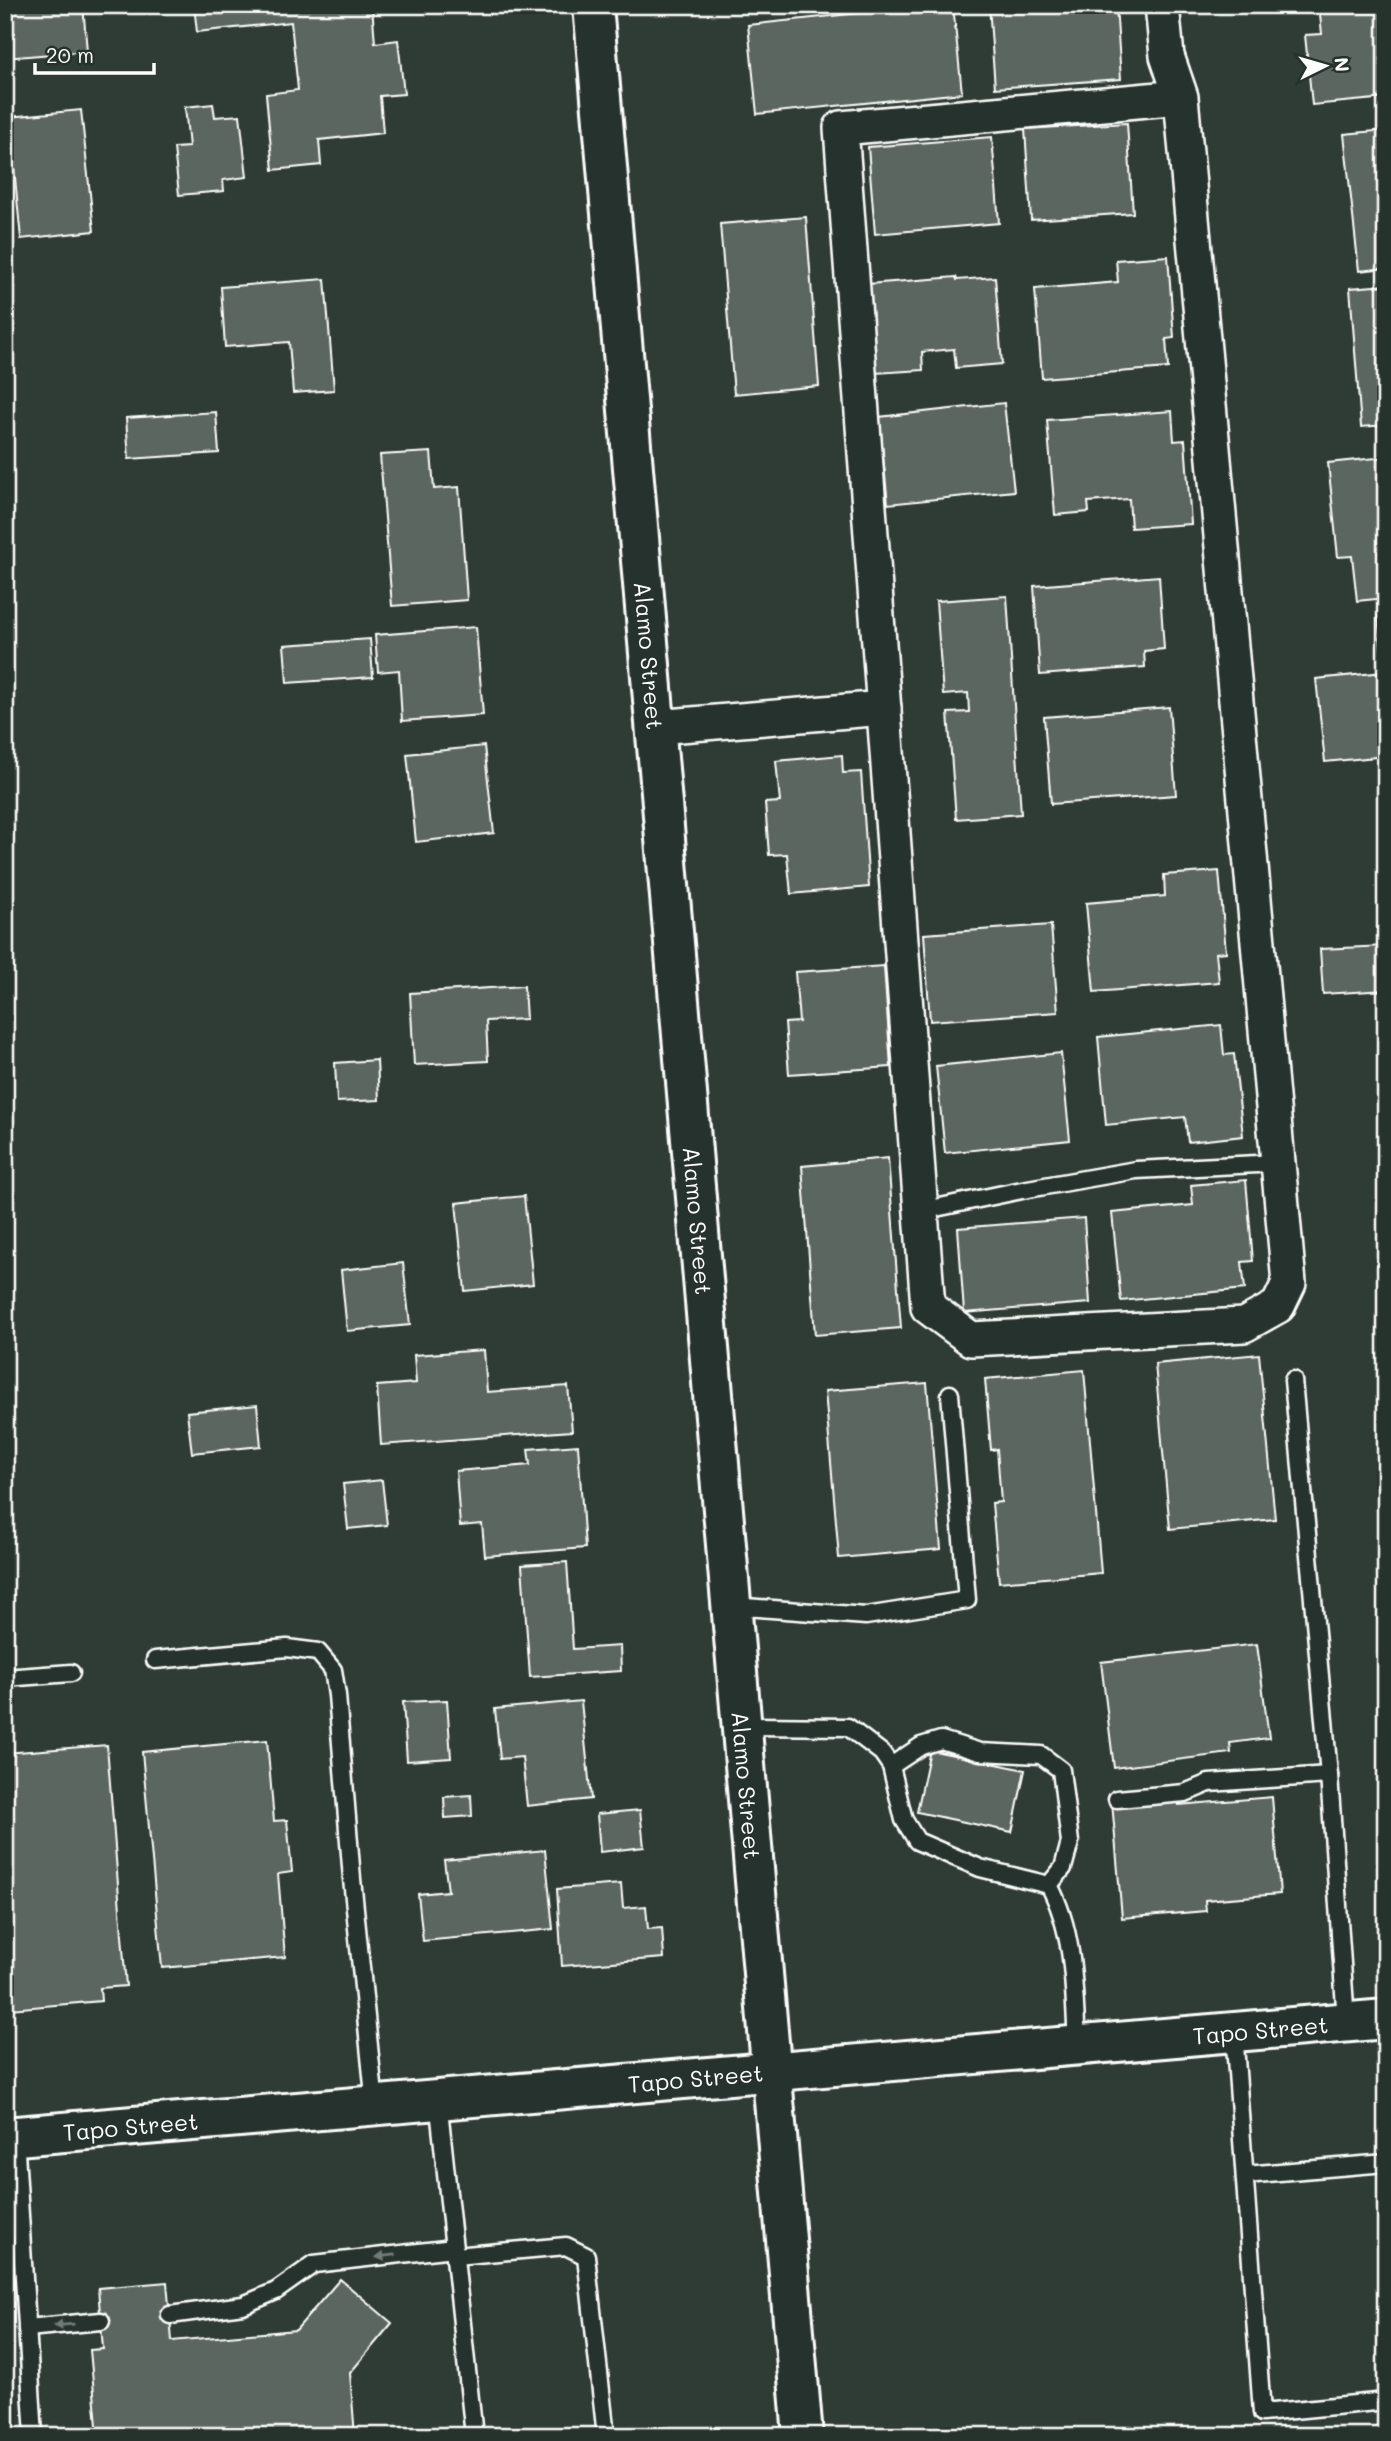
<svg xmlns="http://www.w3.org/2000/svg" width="1391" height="2441" viewBox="0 0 1391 2441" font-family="Mali,sans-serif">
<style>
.building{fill:#5b6661;stroke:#fff;stroke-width:2}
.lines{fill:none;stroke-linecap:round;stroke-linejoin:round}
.lane-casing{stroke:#fff;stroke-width:21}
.street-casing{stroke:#fff;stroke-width:38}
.secondary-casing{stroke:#fff;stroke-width:44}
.lane{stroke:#26332d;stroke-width:16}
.street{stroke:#26332d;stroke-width:33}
.secondary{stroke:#26332d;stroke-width:38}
.oneway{fill:#727a76}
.labels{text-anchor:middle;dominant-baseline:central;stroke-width:5;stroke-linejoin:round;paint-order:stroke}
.street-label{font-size:23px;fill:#fff;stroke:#26332d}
</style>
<rect width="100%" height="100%" fill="#2f3b35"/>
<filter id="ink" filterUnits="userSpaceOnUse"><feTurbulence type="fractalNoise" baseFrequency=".0143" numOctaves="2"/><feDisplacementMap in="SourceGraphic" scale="14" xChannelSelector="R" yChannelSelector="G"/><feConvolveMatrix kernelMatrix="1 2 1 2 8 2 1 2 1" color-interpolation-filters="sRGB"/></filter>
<g filter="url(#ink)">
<g class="building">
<path d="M5,5H83L87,51L5,58Z"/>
<path d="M194,5H372L375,43L398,40L404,94L380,96L383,133L319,140L321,165L273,170L266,94L298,90L291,22L197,32Z"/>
<path d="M935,5H953L962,93L757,114L748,25Z"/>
<path d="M989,5H1116L1121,79L995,88Z"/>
<path d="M1319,5H1386V8L1382,9L1386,50V98L1312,105L1305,35L1322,34Z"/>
<path d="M213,104L215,117L240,115L247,177L223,180L224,191L179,195L174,148L189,147L185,107Z"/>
<path d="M81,110L94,231L21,239L9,117Z"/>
<path d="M1127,123L1133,213L1031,220L1025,129Z"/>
<path d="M1386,130V268L1359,271L1344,134Z"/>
<path d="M992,137L999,223L875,234L868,147Z"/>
<path d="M806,217L819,386L734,394L720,224Z"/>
<path d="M1168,256L1174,338L1166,339L1168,368L1042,378L1035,289L1118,282L1116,260Z"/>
<path d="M956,277L957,280L995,277L1002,364L956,368L954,349L922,352L923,370L875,373L868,284Z"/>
<path d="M325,279L334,390L293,393L289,342L225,347L221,287Z"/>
<path d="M1386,285V425L1361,427L1350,288Z"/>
<path d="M1004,403L1014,491L888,504L879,417Z"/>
<path d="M1172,411L1174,441L1185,440L1191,524L1131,528L1129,499L1088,502L1089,512L1055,515L1047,420Z"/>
<path d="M216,412L219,453L129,459L126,418Z"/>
<path d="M431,452L434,489L459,487L467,600L392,606L380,455Z"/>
<path d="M1386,457V598L1357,601L1352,556L1338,557L1328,463Z"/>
<path d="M1159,576L1164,649L1144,651L1145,667L1040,675L1034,586Z"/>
<path d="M1007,596L1021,814L956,819L948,713L969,712L968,693L943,695L936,601Z"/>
<path d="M1378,616H1386V756L1325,762L1316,679L1384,672Z"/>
<path d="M476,627L483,715L402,721L399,670L378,672L375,635Z"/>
<path d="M370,639L373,677L287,683L284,645Z"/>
<path d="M1169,707L1176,795L1051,804L1044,717Z"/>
<path d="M484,746L494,833L416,842L407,754Z"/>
<path d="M842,755L843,773L861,772L869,887L791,894L787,854L769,855L765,803L780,802L776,761Z"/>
<path d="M1378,789H1386V862Z"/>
<path d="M1219,871L1226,952L1216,953L1219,982L1094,992L1086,903L1165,896L1164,875Z"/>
<path d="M1051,925L1058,1012L930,1021L924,934Z"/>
<path d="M1386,946V990L1323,994L1320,949Z"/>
<path d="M884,966L891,1067L789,1074L785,1023L799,1022L795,972Z"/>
<path d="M524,986L526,1019L486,1021L488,1061L414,1065L410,993Z"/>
<path d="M1221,1025L1224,1055L1234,1054L1243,1136L1188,1142L1185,1117L1106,1125L1098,1037Z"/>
<path d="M1061,1053L1070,1140L945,1153L936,1066Z"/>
<path d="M377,1060L379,1100L337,1102L335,1063Z"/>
<path d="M888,1158L901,1328L815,1335L802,1166Z"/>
<path d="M1246,1180L1253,1261L1242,1262L1245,1289L1121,1301L1112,1213L1193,1205L1191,1185Z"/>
<path d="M524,1196L533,1284L465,1291L456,1203Z"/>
<path d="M1084,1218L1090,1303L964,1313L958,1228Z"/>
<path d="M403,1263L410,1325L347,1331L341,1270Z"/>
<path d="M484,1350L487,1392L568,1386L572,1431L381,1445L377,1386L416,1383L414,1355Z"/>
<path d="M1259,1354L1275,1519L1170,1529L1155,1364Z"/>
<path d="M1084,1370L1101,1573L999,1582L992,1503L1001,1502L997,1449L991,1450L985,1379Z"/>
<path d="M927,1383L941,1549L839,1558L825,1391Z"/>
<path d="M257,1405L261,1446L192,1453L187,1412Z"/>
<path d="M578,1445L585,1548L485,1556L482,1524L460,1526L456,1471L530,1465L528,1449Z"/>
<path d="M382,1480L387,1525L348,1529L343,1484Z"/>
<path d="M567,1562L573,1649L620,1646L621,1671L530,1677L522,1565Z"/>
<path d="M1257,1644L1269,1738L1230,1743L1231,1753L1114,1768L1101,1662Z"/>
<path d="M447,1700L451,1758L407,1761L403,1702Z"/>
<path d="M581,1701L591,1799L527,1806L522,1757L500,1759L495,1709Z"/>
<path d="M267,1740L274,1821L287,1820L292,1872L278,1874L285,1957L162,1968L142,1752Z"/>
<path d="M107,1745L126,1986L100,1988L101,2001L10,2009L5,1955V1753Z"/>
<path d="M930,1750L1025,1770L1012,1832L917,1812Z"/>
<path d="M471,1795L472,1816L445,1818L444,1797Z"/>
<path d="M1178,1796L1179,1805L1272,1797L1280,1894L1205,1900L1206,1911L1122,1918L1112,1802Z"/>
<path d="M640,1810L644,1847L600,1852L597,1814Z"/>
<path d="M545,1850L553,1929L423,1941L418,1894L448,1891L444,1860Z"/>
<path d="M621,1884L623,1908L646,1906L648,1929L662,1928L664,1958L562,1966L557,1889Z"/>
<path d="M340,2279L392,2323L350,2373L355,2436H98L90,2350L103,2349L98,2288L167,2282L172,2341L296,2330Z"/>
</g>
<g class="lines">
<defs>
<g id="lane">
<path d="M921,1211L1022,1190L1136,1170L1278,1163"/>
<path d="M1293,1380L1329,1775L1346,2021"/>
<path d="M732,1606L866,1616L967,1600L950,1394"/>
<path d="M155,1660L287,1648L318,1652L333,1670L337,1695L352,1879L375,2105"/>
<path d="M5,1678L71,1673"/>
<path d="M742,1726L848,1727L882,1753L891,1766L904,1820L917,1841L980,1868L1049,1885C1075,1933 1074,1992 1077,2045"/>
<path d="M891,1766L921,1746L941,1740L980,1752L1041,1755L1061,1770L1070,1842L1063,1868L1049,1885"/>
<path d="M1117,1799L1185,1793L1209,1783L1329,1775"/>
<path d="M1234,2031L1262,2413L1386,2401"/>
<path d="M438,2099L474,2436"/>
<path d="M15,2136L34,2436"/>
<path d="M1245,2175L1386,2163"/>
<path d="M455,2256L566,2246L586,2256L606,2436"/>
<path d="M170,2315L243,2305L276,2291L314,2264L454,2248"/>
<path d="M27,2328L101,2321"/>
</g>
<g id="street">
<path d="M1162,5L1167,56L1181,97L1289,1283L1278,1306L1244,1325L971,1339L928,1307L841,128L1181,97"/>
<path d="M656,727L884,708"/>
</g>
<g id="secondary">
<path id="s1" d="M593,5L803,2436"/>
<path id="s2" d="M5,2137L1386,2019"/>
</g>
</defs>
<use href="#lane" class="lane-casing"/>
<use href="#street" class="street-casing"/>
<use href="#secondary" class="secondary-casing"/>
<use href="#lane" class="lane"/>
<use href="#street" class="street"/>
<use href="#secondary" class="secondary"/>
</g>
<defs><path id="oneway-solid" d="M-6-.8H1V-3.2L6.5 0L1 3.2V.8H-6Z" transform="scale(1.75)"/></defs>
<g class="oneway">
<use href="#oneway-solid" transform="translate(386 2256) rotate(173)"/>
<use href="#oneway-solid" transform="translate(64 2325) rotate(175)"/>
</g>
</g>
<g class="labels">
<g class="street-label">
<text stroke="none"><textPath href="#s1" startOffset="653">Alamo Street</textPath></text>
<text stroke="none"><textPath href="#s1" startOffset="1220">Alamo Street</textPath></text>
<text stroke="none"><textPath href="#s1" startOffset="1787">Alamo Street</textPath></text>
<text stroke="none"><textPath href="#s2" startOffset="1260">Tapo Street</textPath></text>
<text stroke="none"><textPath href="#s2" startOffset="693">Tapo Street</textPath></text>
<text stroke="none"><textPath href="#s2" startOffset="126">Tapo Street</textPath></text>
</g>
</g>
<rect width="1391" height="2441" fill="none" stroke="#26332d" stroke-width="28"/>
<rect x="14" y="14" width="1363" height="2413" fill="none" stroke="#fff" stroke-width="2.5" filter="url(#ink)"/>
<g transform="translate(1325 66) rotate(85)" stroke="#26332d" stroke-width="5" paint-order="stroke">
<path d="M0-5L12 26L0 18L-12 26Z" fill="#ffffff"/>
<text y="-10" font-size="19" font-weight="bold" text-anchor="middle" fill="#ffffff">N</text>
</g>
<path d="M35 63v10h119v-10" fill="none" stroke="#ffffff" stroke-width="3.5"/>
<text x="46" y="63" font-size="21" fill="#ffffff" stroke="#26332d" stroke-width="5" paint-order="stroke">20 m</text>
</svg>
